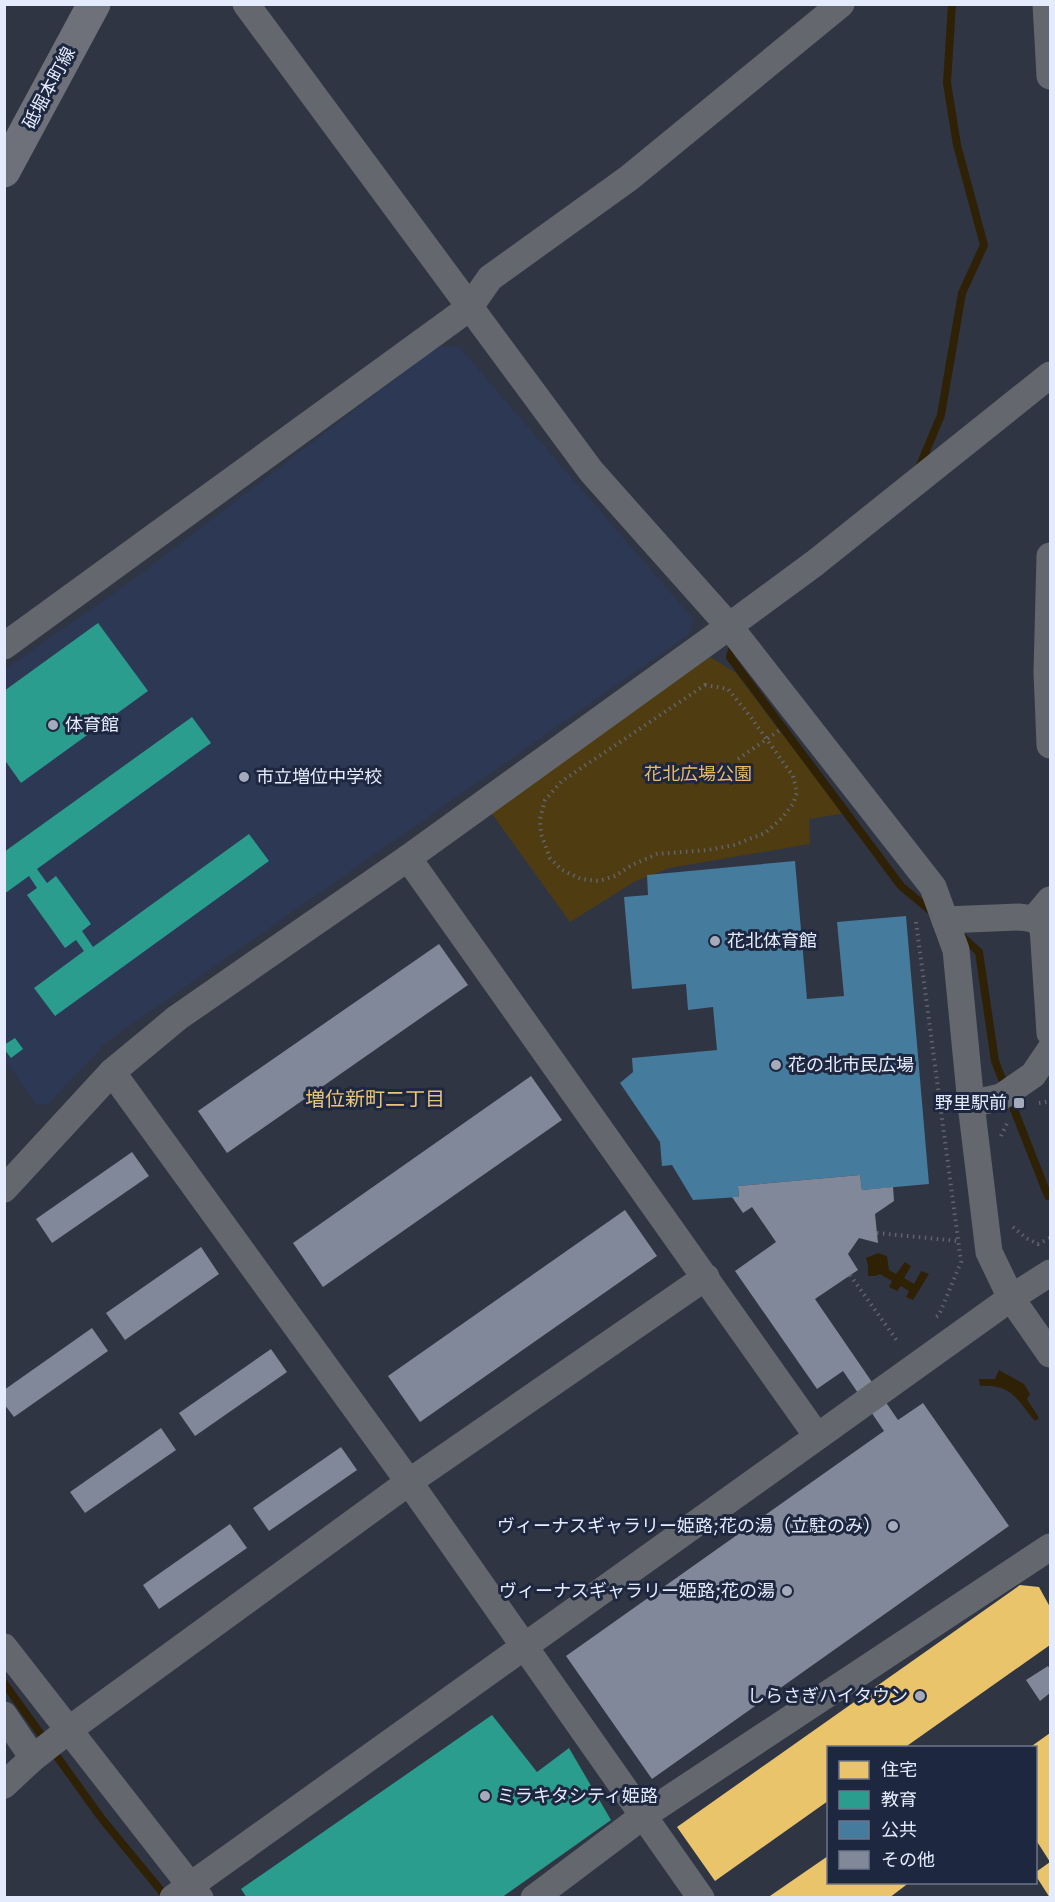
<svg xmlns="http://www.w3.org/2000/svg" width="1055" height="1902" viewBox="0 0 1055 1902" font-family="Jost,'Noto Sans JP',sans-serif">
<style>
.built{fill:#2d3855}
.green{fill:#4f3c11}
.water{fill:#2e2106}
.homes{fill:#e9c46a}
.schools{fill:#2a9d8f}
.public{fill:#457b9d}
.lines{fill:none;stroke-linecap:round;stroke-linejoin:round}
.stream{stroke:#2e2106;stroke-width:8}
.building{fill:#818899}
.path{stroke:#61646b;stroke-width:4;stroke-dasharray:1.5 4.5;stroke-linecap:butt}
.minor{stroke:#64676e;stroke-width:27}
.major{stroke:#6e7179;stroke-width:33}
.poi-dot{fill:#a5abbb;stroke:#1e2740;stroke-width:2}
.labels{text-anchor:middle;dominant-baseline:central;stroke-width:6;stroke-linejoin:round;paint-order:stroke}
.street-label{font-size:18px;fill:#e4ebfc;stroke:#1e2740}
.poi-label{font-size:18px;fill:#e4ebfc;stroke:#1e2740;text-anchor:start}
.park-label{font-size:18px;fill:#e9bc65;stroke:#1e2740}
.neighbourhood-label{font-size:20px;fill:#eac47c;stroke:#1e2740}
</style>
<rect width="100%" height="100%" fill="#303543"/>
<path class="built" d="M438,346L459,347L693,619L689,634L109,1040L47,1105L36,1104L5,1060L4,670L133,580Z"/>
<path class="green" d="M710,657L736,673L779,730L846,813L809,819L810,844L669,868L634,882L570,922L490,811Z"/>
<g class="water">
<path d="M878,1253L887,1256L889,1270L896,1274L905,1262L911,1266L904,1278L914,1284L921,1271L929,1274L913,1300L906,1297L909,1291L901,1286L897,1291L889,1287L892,1281L880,1274L875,1276H868V1266L866,1258Z"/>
<path d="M999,1370L1024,1384L1030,1394L1027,1399L1039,1418L1035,1421C1016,1399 1012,1384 980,1386L979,1379H995Z"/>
</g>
<g class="homes">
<path d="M1020,1585L1039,1587L1050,1607V1630L1049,1632L1050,1645L904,1748H828V1801L715,1881L677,1827Z"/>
<path d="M1050,1733V1898L1036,1876V1872L1050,1862L1036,1840V1748H1029Z"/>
<path d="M828,1856V1882H910L889,1898H767Z"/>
</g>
<g class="schools">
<path d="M98,623L148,691L21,783L4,759V691Z"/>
<path d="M192,717L211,743L37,869L47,883L56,876L91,924L82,931L93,947L249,834L269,861L55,1016L34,988L84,951L76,940L65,948L27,895L37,888L29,876L4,894V852Z"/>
<path d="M15,1038L23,1049L11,1058L4,1049V1045Z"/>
<path d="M492,1715L537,1772L569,1748L611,1820L501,1898H247L241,1889Z"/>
</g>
<path class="public" d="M795,861L807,999L844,996L837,922L906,916L929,1184L862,1190L860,1175L738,1186L739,1197L693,1200L672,1165L662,1166L660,1142L620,1083L633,1072L632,1058L717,1050L713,1007L688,1010L686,984L632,989L624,897L648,895L647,875Z"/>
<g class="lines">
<g class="stream">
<path d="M919,468L941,415L962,293L984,245L957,145L947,83L952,4"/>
<path d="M734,642L730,657L901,886L932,912"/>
<path d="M960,935L979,952L995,1061L1048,1196"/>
<path d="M4,1683L102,1819L167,1898"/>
</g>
</g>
<g class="building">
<path d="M439,944L468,985L227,1153L198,1111Z"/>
<path d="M531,1076L562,1120L323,1287L293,1243Z"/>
<path d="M132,1152L149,1176L52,1243L36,1219Z"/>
<path d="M860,1175L862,1190L893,1187L894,1201L875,1214L878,1243L859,1238L848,1254L858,1270L815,1299L898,1420L923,1403L1009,1526L652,1779L566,1656L884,1431L843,1371L817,1389L735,1271L776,1242L752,1207L743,1213L732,1197H739L738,1186Z"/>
<path d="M625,1210L657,1256L420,1422L388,1376Z"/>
<path d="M201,1247L219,1274L125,1340L106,1313Z"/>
<path d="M92,1328L108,1351L14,1417L4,1404V1390Z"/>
<path d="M271,1349L287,1372L195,1436L179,1413Z"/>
<path d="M161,1428L176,1450L85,1513L70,1492Z"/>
<path d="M341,1447L357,1470L269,1531L253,1508Z"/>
<path d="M230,1524L247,1548L159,1609L143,1585Z"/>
<path d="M1048,1666L1050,1669V1693L1040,1701L1026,1680Z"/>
</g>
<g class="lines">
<g class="path">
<path d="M705,685L728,689L750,716L793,776L797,792L793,804L782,818L765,833L734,845L708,850L657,854L632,865L615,876L598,881L581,879L562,870L550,858L541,834L540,819L545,800L562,781Z"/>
<path d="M738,759L780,730"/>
<path d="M916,922L961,1262L939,1315L936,1317"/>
<path d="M1039,1103L1050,1101"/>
<path d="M1001,1136L1008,1121"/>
<path d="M1013,1227L1026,1238L1038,1244L1050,1238"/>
<path d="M877,1233L958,1241"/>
<path d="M850,1275L898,1342"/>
</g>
<g class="minor">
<path d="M246,4L591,471L729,626L933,887L956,950L971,1104L989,1252L1011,1298L1050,1354"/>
<path d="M1046,4L1050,76"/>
<path d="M1050,556L1047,672L1050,745"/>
<path d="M4,646L469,308L490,278L629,178L841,4"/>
<path d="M408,858L817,1436"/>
<path d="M1034,919L1050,900"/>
<path d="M945,920L1020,917L1034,919L1043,927L1050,1033"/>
<path d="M112,1072L409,1482L701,1898"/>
<path d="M971,1104L1001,1097L1033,1075L1050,1050"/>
<path d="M4,1189L112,1072L177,1018L408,858L713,638L815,563L1050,375"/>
<path d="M4,1647L200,1898"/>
<path d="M4,1715L33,1758"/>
<path d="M4,1785L33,1758L70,1729L409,1482L706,1277"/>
<path d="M173,1898L1011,1298L1050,1273"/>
<path d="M534,1898L643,1816L1050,1547"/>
</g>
<path class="major" d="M4,171L94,4"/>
</g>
<g class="poi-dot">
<circle cx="53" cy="725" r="6"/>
<circle cx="244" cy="777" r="6"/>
<circle cx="715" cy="941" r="6"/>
<circle cx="776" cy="1065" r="6"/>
<rect x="1013" y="1097" width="12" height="12" rx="3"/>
<circle cx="893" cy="1526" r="6"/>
<circle cx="787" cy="1591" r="6"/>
<circle cx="920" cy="1696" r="6"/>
<circle cx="485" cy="1796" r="6"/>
</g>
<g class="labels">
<g class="street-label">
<text transform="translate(49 88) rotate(-62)">砥堀本町線</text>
</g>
<g class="poi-label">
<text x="65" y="725">体育館</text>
<text x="256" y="777">市立増位中学校</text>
<text x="727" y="941">花北体育館</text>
<text x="788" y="1065">花の北市民広場</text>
<text x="1007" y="1103" text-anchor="end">野里駅前</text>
<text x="881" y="1526" text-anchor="end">ヴィーナスギャラリー姫路;花の湯（立駐のみ）</text>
<text x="775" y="1591" text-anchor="end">ヴィーナスギャラリー姫路;花の湯</text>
<text x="908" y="1696" text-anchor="end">しらさぎハイタウン</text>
<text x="497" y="1796">ミラキタシティ姫路</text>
</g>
<g class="park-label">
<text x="698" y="774">花北広場公園</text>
</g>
<g class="neighbourhood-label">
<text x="375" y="1099">増位新町二丁目</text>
</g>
</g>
<rect width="1055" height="1902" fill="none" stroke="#e4ebfc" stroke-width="12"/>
<rect x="827" y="1746" width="210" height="138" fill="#1e2740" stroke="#6d758b" stroke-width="1.5"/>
<rect x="839" y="1761" width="30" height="18" fill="#e9c46a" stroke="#6d758b" stroke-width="1.5"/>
<text x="881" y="1776" font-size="18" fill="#e4ebfc">住宅</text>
<rect x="839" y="1791" width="30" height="18" fill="#2a9d8f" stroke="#6d758b" stroke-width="1.5"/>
<text x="881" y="1806" font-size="18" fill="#e4ebfc">教育</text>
<rect x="839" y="1821" width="30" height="18" fill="#457b9d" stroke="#6d758b" stroke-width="1.5"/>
<text x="881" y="1836" font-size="18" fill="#e4ebfc">公共</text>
<rect x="839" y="1851" width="30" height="18" fill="#818899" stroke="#6d758b" stroke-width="1.5"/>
<text x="881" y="1866" font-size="18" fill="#e4ebfc">その他</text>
</svg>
